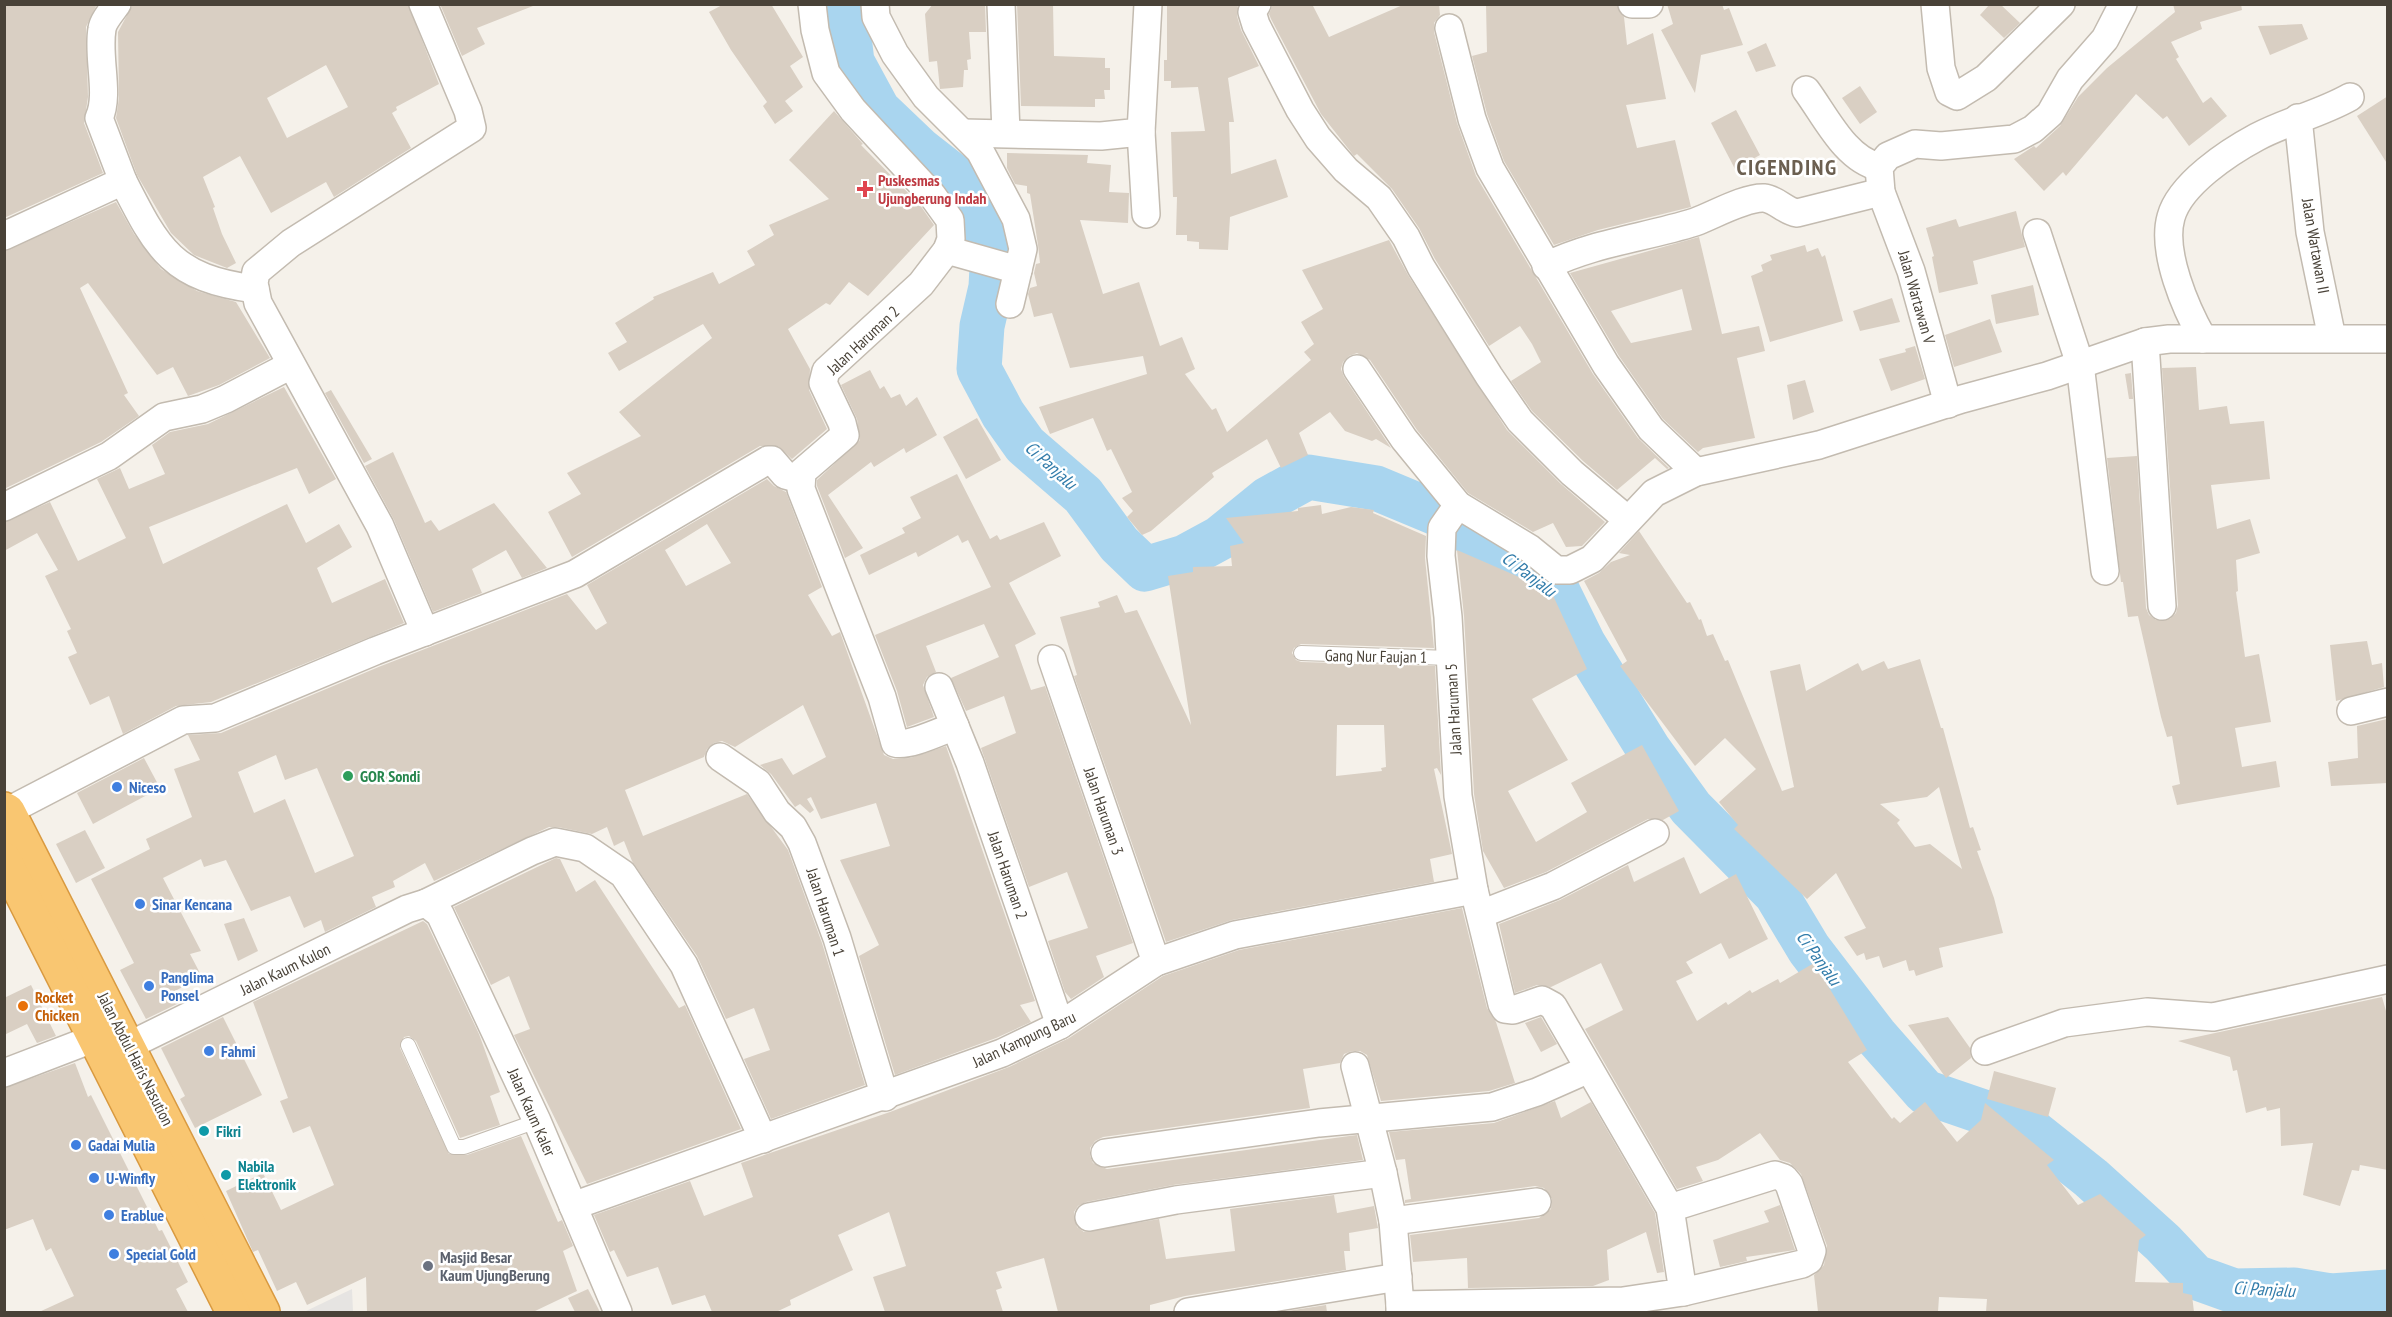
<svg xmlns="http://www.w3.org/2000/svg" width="2392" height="1317" viewBox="0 0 2392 1317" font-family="'PT Sans Narrow',sans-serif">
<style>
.parking{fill:#e6e4e2}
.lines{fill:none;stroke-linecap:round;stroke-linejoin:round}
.river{stroke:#a9d5ef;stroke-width:45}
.building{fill:#d9cfc3;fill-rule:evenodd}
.lane-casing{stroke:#c3bbb0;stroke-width:16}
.street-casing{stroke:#c3bbb0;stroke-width:30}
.highway-casing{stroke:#d99a40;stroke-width:36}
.lane{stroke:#fff;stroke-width:14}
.street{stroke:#fff;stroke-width:27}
.highway{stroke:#f9c671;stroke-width:33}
.health-dot{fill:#e0444e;stroke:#fff;stroke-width:2}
.leisure-dot{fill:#2e9e5b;stroke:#fff;stroke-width:2}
.shop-dot{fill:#3f7fe0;stroke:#fff;stroke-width:2}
.food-dot{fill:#e8710a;stroke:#fff;stroke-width:2}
.culture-dot{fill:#0f9aa8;stroke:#fff;stroke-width:2}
.worship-dot{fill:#6b7280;stroke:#fff;stroke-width:2}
.labels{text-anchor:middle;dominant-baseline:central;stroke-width:5;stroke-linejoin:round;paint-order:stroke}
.health-label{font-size:16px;font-weight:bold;fill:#be3a42;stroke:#fff;text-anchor:start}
.street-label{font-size:16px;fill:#494238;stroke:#fff}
.leisure-label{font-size:16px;font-weight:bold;fill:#27864d;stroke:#fff;text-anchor:start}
.shop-label{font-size:16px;font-weight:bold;fill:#366cbe;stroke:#fff;text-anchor:start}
.food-label{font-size:16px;font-weight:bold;fill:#c56008;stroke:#fff;text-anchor:start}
.culture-label{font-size:16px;font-weight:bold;fill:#0d838f;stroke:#fff;text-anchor:start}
.worship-label{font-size:16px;font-weight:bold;fill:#5b616d;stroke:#fff;text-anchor:start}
.water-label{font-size:18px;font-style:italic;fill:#327caa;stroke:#fff}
.district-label{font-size:22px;font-weight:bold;letter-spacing:1.5px;fill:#6b5f50;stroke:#fff}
</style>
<rect width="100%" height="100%" fill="#f5f1ea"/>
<path class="parking" d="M352,1289L353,1312H304Z"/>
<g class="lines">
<path class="river" d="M845,4L852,62L878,110L920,150L961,182L993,249L991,287L982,326L979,369L1003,414L1025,445L1083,495L1119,544L1145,569L1185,557L1220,538L1268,499L1308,477L1376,488L1448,518L1557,590L1583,643L1649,750L1691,808L1776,894L1809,949L1875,1035L1925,1092L2027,1127L2091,1178L2163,1243L2195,1277L2234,1291L2294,1290L2331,1296L2388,1292"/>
</g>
<g class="building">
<path d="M4,4H97L86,27L88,97L84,123L103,173L4,218Z"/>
<path d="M133,4H408L439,84L396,107L397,110L392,113L411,148L334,197L326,182L271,213L240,156L203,177L215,207L213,208L222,234L236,263L227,268L194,255L171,233L137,175L116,118L119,98L118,32ZM326,65L348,107L287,138L267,98Z"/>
<path d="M440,4H532L533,6L477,28L485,44L462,56Z"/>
<path d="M724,4H771L803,57L790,66L803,87L785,101L793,111L775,124L763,106L767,102L731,50L709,12Z"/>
<path d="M933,4H985L986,32H969L971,59L967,60L968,70H964L963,87L940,89L937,61L929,62L925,14Z"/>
<path d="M1017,4H1053L1054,56L1105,58V68H1110V90H1104L1105,99H1095V107L1021,106Z"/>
<path d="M1167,4H1238L1237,16L1241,30L1259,66L1228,78L1234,122H1229L1231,174L1276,159L1288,197L1230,217L1228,250L1199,249V242L1187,241V235H1176L1177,197H1173L1171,132L1205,131L1198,87L1171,88V81H1164V60H1167Z"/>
<path d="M1273,4H1312L1329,37L1405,4H1439L1440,15L1434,23V32L1457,123L1476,176L1593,374L1638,438L1669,468L1667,469L1655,458L1617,490L1583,461L1532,411L1511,381L1541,362L1532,344L1520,326L1489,346L1435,259L1419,228L1392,189L1357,154L1354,156L1321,114L1271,19L1269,14Z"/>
<path d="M1486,4H1616L1624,17L1627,45L1653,33L1666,99L1626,105L1637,148L1675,140L1691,207L1598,230L1554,245L1504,161L1487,114L1472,56L1487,52Z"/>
<path d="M1667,4H1722L1724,10L1729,8L1743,45L1701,55L1695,93L1661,30L1673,24Z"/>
<path d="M1990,4H2000L2020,23L2004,38L1980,15Z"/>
<path d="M2173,4H2241L2242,10L2200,22L2202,29L2171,42L2179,57L2176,59L2203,103L2211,97L2227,116L2189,146L2167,116L2163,119L2136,94L2066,176L2063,172L2044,191L2014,159L2034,146L2036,148L2060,126L2078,97L2107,68L2175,12Z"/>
<path d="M2302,24L2308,39L2270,55L2258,26Z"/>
<path d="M1766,43L1776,66L1756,72L1747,52Z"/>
<path d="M1860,86L1877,112L1860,124L1842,98Z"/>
<path d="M2388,96V165L2357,116Z"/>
<path d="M1736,110L1760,155L1735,169L1711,123Z"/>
<path d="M834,111L863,144L861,145L920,205L934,225L868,296L849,282L830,305L826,303L788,329L810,369L809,390L827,429L792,459L778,446H760L572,557L548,512L581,494L567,473L641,436L619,412L712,338L703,324L619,371L608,353L627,342L615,323L654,299L653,297L713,272L719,284L755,265L747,251L774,235L769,225L829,199L789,160Z"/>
<path d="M1007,153L1088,155L1087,163L1111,165L1109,192L1129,193L1128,223L1080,220L1103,294L1139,282L1160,346L1182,337L1195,369L1185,374L1212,410L1216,408L1227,432L1311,360L1304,352L1314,344L1301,322L1323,309L1302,270L1389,240L1408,275L1507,430L1561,484L1605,522L1582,546L1566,547L1553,523L1533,532L1468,493L1417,430L1370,360L1357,353L1349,356L1343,362L1341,369L1344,377L1391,448L1376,439L1372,441L1345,431L1330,412L1299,433L1308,455L1281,468L1267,439L1212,473L1214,477L1151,531L1142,535L1127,517L1133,511L1122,498L1132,492L1111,449L1107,451L1093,418L1050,434L1039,407L1147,374L1143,356L1070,368L1052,313L1034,317L1028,294L1030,288L1037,286L1034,273L1036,264L1040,263L1038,245L1030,194L1027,193V186L1015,184L1007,168Z"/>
<path d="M116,202L134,234L161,269L197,291L236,302L270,358L219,385L188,396L173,367L157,375L88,283L80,288L128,393L124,395L139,416L101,442L4,489V251Z"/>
<path d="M2016,211L2025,247L1973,261L1978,284L1939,293L1932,257L1934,256L1926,228L1956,219L1959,227Z"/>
<path d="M1699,237L1722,334L1759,326L1765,351L1737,358L1755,438L1703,448L1698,452L1663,419L1619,356L1570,273ZM1682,289L1692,330L1631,343L1611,311Z"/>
<path d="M1805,245L1807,252L1818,248L1822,257L1825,255L1843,321L1770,342L1751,276L1763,271L1761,265L1772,260L1770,255Z"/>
<path d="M2033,285L2039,315L1996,324L1991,295Z"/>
<path d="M1892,298L1900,322L1860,331L1853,311Z"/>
<path d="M1990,319L2002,352L1954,367L1945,335Z"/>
<path d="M1915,346L1925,379L1891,391L1879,359L1906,352L1905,349Z"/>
<path d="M2196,367L2199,410L2227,406L2230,424L2264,421L2270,479L2211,485L2217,529L2250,519L2260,553L2236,560L2238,591L2236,592L2245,657L2259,654L2271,722L2235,728L2242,767L2276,761L2280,787L2177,805L2172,786L2180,784L2172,736L2167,737L2161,717L2138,616L2128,617L2123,582H2121L2107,458L2137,456L2146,608L2149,615L2156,620L2170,619L2176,613L2178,605L2162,368Z"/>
<path d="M870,370L880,389L884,386L891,398L900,394L906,406L917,397L937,435L906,453L904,448L874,467L871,462L828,495L863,548L845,558L817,486V480L860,440L857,419L841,385Z"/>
<path d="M2131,373L2133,399H2129L2125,374Z"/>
<path d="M1805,380L1814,412L1793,420L1787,385Z"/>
<path d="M284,387L336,479L309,494L297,468L149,527L163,564L287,504L306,543L339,524L352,547L317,568L332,603L385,579L404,623L211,702L176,706L123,734L109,696L90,705L68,657L77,653L67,631L71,629L45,576L58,570L37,533L4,551V522L50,502L78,561L126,538L97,479L120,468L129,489L165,474L152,445L170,432L208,424Z"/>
<path d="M331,390L372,459L364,463L325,393Z"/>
<path d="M977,418L1001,460L966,479L943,437Z"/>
<path d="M393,452L425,523L431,520L439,531L494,503L547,568L522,578L506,550L472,569L482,593L433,612L394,520L365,466Z"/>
<path d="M957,474L990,539L997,535L1000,540L1044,522L1061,556L1009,583L1036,634L1015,645L1031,690L1045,686L1133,943L1096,956L1104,977L1071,999L1065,992L1048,941L1088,928L1067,872L1029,887L981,748L1016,733L1004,696L966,711L951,678L999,657L984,624L926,646L936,672L927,677L923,685L934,717L907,727L897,691L875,635L991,587L968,540L962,543L958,535L918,557L916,552L869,575L860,555L905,533L902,528L921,518L910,497Z"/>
<path d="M767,479L774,486L786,492L822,587L808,595L832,636L840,632L884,755L893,759L910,758L946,746L1035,1001L1020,1005L1031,1022L996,1038L895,1075L859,956L879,945L840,860L890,846L876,803L821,819L811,797L807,799L814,810L810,813L800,804L795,807L771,774L760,765L782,758L793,775L826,757L803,705L735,747L722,741L714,743L707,749L704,757L625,790L643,836L747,794L788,850L822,943L865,1085L771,1119L744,1059L770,1050L754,1008L726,1019L697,956L632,861L624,841L614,846L607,827L592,834L558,827H549L434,881L425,863L393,881L395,887L372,897L376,907L325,932L321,920L304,928L290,896L251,911L226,860L204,867L201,859L163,878L201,951L190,954L202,977L173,992L179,1003L146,1019L120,970L134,963L91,879L150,849L146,839L192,817L174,769L200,760L188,735L221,733L381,666L567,594L596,630L607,623L587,585ZM707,524L731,563L686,586L665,550ZM276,755L285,780L317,768L354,856L315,873L285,799L254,813L238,772Z"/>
<path d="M1321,505L1322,514L1351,507L1374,510L1373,513L1426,536L1425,558L1434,648L1301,644L1294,648L1292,653L1296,660L1301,662L1435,666L1441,775L1437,768L1434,769L1452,854L1430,859L1434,882L1232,920L1166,942L1074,676L1077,675L1060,617L1100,607L1098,602L1117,595L1125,613L1137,610L1191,725L1168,576L1193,572V567L1232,566L1230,546L1244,543L1226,518L1298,511V508ZM1337,725H1384L1386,767L1381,768L1382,771L1336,776Z"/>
<path d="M1639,531L1687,603L1690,602L1699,620L1701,619L1707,636L1713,634L1725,661L1728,660L1782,791L1794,787L1770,671L1800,664L1806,691L1858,663L1862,671L1884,661L1888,669L1920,659L1941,728H1943L1970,828L1973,827L1981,850L1977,851L1994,898L2003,933L1939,948L1943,967L1916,976L1914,970L1909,971L1906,960L1883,968L1879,956L1866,960L1864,953L1857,956L1844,937L1866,928L1836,873L1807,899L1734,829L1738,825L1719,802L1756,769L1725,738L1695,766L1620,666L1627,661L1584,581L1599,573L1611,562L1630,555L1619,553ZM1939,787L1954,842L1962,869L1930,844L1915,847L1897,823L1900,820L1880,804L1927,797Z"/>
<path d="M1457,550L1551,591L1587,669L1532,699L1568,760L1508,791L1536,842L1587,812L1571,783L1642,745L1679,811L1663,820L1648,819L1546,872L1504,888L1483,851L1474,794L1464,616Z"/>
<path d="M2367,641L2372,665L2382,663L2384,687L2336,701L2330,645Z"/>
<path d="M2387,719L2388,783L2331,786L2328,762L2358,758L2357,726Z"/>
<path d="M144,758L160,788L93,824L77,793Z"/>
<path d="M85,830L105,868L76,883L56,844Z"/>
<path d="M1684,857L1700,894L1736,874L1768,939L1729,959L1721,943L1686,962L1693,973L1676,981L1697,1021L1726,1002L1728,1005L1750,990L1752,993L1778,979L1780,983L1814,963L1867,1050L1848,1062L1892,1119L1894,1117L1900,1123L1925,1102L1957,1142L1981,1120L1985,1103L2054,1160L2047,1165L2078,1205L2100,1194L2146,1235L2139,1240L2135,1282L2183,1283V1293L2192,1295L2194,1312H1986L1987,1299L1939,1297L1938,1312H1818L1814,1275L1824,1265L1827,1246L1801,1174L1790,1163L1780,1160L1760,1133L1718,1160L1696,1167L1703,1181L1677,1189L1585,1029L1623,1010L1601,963L1551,987L1537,985L1515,993L1499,924L1560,900L1628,865L1634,882Z"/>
<path d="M556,858L560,859L576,892L595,880L679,1008L685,1005L741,1129L587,1184L514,1035L530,1029L509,976L491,985L454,907Z"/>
<path d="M1462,908L1487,1008L1496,1022L1515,1083L1489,1091L1381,1101L1367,1055L1360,1051H1352L1344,1054L1340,1063L1303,1069L1310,1108L1103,1137L1095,1141L1090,1148V1156L1093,1163L1107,1169L1357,1135L1363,1160L1173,1185L1086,1202L1078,1206L1074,1212L1077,1227L1084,1232L1159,1219L1166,1259L1235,1251L1230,1209L1334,1195L1337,1213L1374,1206L1377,1223L1378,1228L1349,1233L1350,1251H1344L1346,1270L1185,1296L1150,1305V1311L1058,1312L1044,1258L996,1272L1002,1288L996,1290L1003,1312H885L873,1277L906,1266L889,1212L838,1235L853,1270L790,1300L791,1305L776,1312H712L705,1295L672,1305L658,1267L627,1277L614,1250L610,1252L594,1215L690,1181L704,1216L753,1197L741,1163L890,1112L1009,1067L1069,1038L1163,976L1239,950Z"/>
<path d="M244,918L258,951L238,961L224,924Z"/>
<path d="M423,921L427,924L479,1034L500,1092L490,1096L500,1125L460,1138L416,1041L409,1036L404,1037L400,1048L449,1154L467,1155L521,1136L558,1222L562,1220L573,1246L563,1251L577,1291L533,1312H367L366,1277L307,1305L296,1282L277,1291L258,1250L253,1252L226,1191L263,1173L281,1210L334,1185L310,1126L293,1133L280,1101L288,1098L253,1002Z"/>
<path d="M31,985L56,1036L37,1043L27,1024L4,1035V998Z"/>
<path d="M2382,997L2388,1018V1170L2360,1165L2359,1171L2352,1170L2340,1206L2303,1195L2313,1143L2281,1146L2280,1108L2267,1111L2266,1107L2246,1113L2237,1070L2233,1071L2230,1057L2178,1041Z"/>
<path d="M223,1017L262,1095L195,1128L180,1099L185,1096L161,1048Z"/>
<path d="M1541,1017L1557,1044L1541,1052L1525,1023Z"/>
<path d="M1948,1017L1970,1048L1971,1058L1946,1078L1908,1025Z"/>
<path d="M75,1063L88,1097L91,1095L159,1231L162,1230L188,1282L176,1289L188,1312H39L74,1296L51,1248L46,1251L33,1219L4,1230V1088Z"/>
<path d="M1994,1071L2056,1088L2048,1117L1987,1099Z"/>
<path d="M1555,1101L1561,1118L1591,1102L1655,1213L1664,1272L1657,1273L1646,1232L1607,1250L1609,1280L1593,1286L1468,1288L1467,1258L1413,1262L1410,1235L1539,1218L1551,1209L1552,1199L1544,1188L1535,1186L1405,1203V1200L1411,1199L1405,1159L1396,1160L1389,1132L1494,1123Z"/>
<path d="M1780,1205L1795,1250L1746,1257L1747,1261L1720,1267L1713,1240L1769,1222L1764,1211Z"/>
<path d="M588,1289L600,1312H575L568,1298Z"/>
<path d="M1326,1305L1327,1312H1281Z"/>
</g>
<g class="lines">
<defs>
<g id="lane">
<path d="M1301,653L1450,658"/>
<path d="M408,1045L454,1147H464L537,1121"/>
</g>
<g id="street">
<path d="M423,4L468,111L472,128L291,243L256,272L254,283L258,303L380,526L425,632"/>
<path d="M812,4L815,30L826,73L853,110L932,195L950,220L951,239L947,250L921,284L826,371L823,383L842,423L845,435L802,472L801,489L882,697L895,743C908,747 941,731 955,726"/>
<path d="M875,4L876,17L895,54L926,97L980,151L1016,219L1023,249L1010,304"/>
<path d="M1001,4L1006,133"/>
<path d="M1257,4L1252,12L1256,25L1300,110L1318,138L1346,170L1379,198L1406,237L1421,267L1489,376L1520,421L1572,473L1628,520"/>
<path d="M1632,4H1649"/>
<path d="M1935,4L1941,68L1949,92L1957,96L1986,78L2061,4"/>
<path d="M1449,28L1472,119L1490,168L1606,365L1651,429L1696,472"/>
<path d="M1806,90C1826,117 1845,159 1879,167"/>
<path d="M2298,118L2310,232L2332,338"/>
<path d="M1141,132L1146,214"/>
<path d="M963,133L1101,136L1141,132L1148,4"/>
<path d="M123,181C158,250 172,278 255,289"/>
<path d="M2037,233L2080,364L2105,571"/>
<path d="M4,236L123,181L99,118C110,94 97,57 102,29C103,21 112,11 117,4"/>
<path d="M947,250L1018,270"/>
<path d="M1546,266C1596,242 1644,238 1695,222C1714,215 1745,197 1764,198C1776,199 1785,211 1797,213L1881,192"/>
<path d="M2203,339C2186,309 2161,252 2171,217C2180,184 2229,152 2257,137C2287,121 2320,114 2350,97"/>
<path d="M2145,342L2162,606"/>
<path d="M1357,369L1404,439L1458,505L1529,548L1556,570H1570L1592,559L1654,493L1696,472L1819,445L1962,399L2047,376L2145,342L2169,339H2388"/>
<path d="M1948,404L1911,271L1881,192L1879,167L1888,156L1915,144L1941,146L2014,139L2033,129L2050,114L2070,79L2105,39L2123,4"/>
<path d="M4,507L109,456L164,417L202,409L226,399L291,365"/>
<path d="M1052,659L1156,962"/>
<path d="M939,687L970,763L1060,1025"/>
<path d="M2351,711L2388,702"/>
<path d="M720,757L758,783L777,812L793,827L802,843L837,938L885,1097"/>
<path d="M8,811L183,720L215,718L375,651L575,574L768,460H772L785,475L800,479"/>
<path d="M426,903L532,851L555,842L585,848L623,874L684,965L763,1139"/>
<path d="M1481,914L1553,886L1655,833"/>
<path d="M130,1045L407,909L426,903L440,914L537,1121L618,1312"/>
<path d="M1985,1051L2064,1023L2147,1012L2213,1017L2388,979"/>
<path d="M1355,1066L1383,1173L1393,1221L1400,1305"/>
<path d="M4,1073L95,1038"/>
<path d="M1105,1153L1319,1123L1492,1107L1537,1092L1589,1069"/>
<path d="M573,1206L1002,1053L1060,1025L1156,962L1235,935L1474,890"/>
<path d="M1670,1208L1775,1175L1784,1178L1789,1184L1812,1251L1809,1260L1802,1264L1683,1292"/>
<path d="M1089,1217L1176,1200L1383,1173"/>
<path d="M1393,1221L1537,1202"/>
<path d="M1188,1312L1398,1277"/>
<path d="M1400,1312V1305L1623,1301L1683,1292L1670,1208L1553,1006L1542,1000L1513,1010L1505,1009L1502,1004L1474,890L1458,796L1448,617L1441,556L1442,528L1458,505"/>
</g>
<g id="highway">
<path d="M4,809L8,811L263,1312"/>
<path d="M4,859L233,1312"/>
</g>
</defs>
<use href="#lane" class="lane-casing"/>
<use href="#street" class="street-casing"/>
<use href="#highway" class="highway-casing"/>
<use href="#lane" class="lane"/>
<use href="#street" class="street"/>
<use href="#highway" class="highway"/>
</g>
<path class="health-dot" d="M862 180h6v6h6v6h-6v6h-6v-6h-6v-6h6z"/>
<circle class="leisure-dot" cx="348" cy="776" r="6"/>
<g class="shop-dot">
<circle cx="117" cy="787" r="6"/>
<circle cx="140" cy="904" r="6"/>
<circle cx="149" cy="986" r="6"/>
<circle cx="209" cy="1051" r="6"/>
<circle cx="76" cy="1145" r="6"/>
<circle cx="94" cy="1178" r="6"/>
<circle cx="109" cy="1215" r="6"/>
<circle cx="114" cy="1254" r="6"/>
</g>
<circle class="food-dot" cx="23" cy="1006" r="6"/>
<g class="culture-dot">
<circle cx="204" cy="1131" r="6"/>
<circle cx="226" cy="1175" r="6"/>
</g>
<circle class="worship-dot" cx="428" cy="1266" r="6"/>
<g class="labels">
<g class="health-label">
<text x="878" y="180">Puskesmas<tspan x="878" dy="18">Ujungberung Indah</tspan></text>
</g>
<g class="street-label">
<text transform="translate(2316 246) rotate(80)">Jalan Wartawan II</text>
<text transform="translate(1917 297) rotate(74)">Jalan Wartawan V</text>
<text transform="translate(863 340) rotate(-43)">Jalan Haruman 2</text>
<text transform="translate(1376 656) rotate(1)">Gang Nur Faujan 1</text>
<text transform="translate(1453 709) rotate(-93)">Jalan Haruman 5</text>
<text transform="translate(1104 811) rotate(71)">Jalan Haruman 3</text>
<text transform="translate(1008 875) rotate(71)">Jalan Haruman 2</text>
<text transform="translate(826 912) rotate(72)">Jalan Haruman 1</text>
<text transform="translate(285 969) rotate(-26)">Jalan Kaum Kulon</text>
<text transform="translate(1024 1039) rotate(-25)">Jalan Kampung Baru</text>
<text transform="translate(136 1059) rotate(63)">Jalan Abdul Haris Nasution</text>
<text transform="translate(532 1112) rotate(66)">Jalan Kaum Kaler</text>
</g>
<g class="leisure-label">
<text x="360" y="776">GOR Sondi</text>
</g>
<g class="shop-label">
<text x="129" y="787">Niceso</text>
<text x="152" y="904">Sinar Kencana</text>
<text x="161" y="977">Panglima<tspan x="161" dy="18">Ponsel</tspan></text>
<text x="221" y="1051">Fahmi</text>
<text x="88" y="1145">Gadai Mulia</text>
<text x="106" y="1178">U-Winfly</text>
<text x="121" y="1215">Erablue</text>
<text x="126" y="1254">Special Gold</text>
</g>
<g class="food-label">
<text x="35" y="997">Rocket<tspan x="35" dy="18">Chicken</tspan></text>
</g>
<g class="culture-label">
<text x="216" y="1131">Fikri</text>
<text x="238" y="1166">Nabila<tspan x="238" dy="18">Elektronik</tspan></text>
</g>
<g class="worship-label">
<text x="440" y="1257">Masjid Besar<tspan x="440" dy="18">Kaum UjungBerung</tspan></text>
</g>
<g class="water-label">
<text transform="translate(1051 465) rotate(42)">Ci Panjalu</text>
<text transform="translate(1529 574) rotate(37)">Ci Panjalu</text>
<text transform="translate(1819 958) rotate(54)">Ci Panjalu</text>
<text transform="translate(2264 1289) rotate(3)">Ci Panjalu</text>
</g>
<g class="district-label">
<text x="1787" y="167">CIGENDING</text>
</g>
</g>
<rect width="2392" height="1317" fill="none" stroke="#494238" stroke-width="12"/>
</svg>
